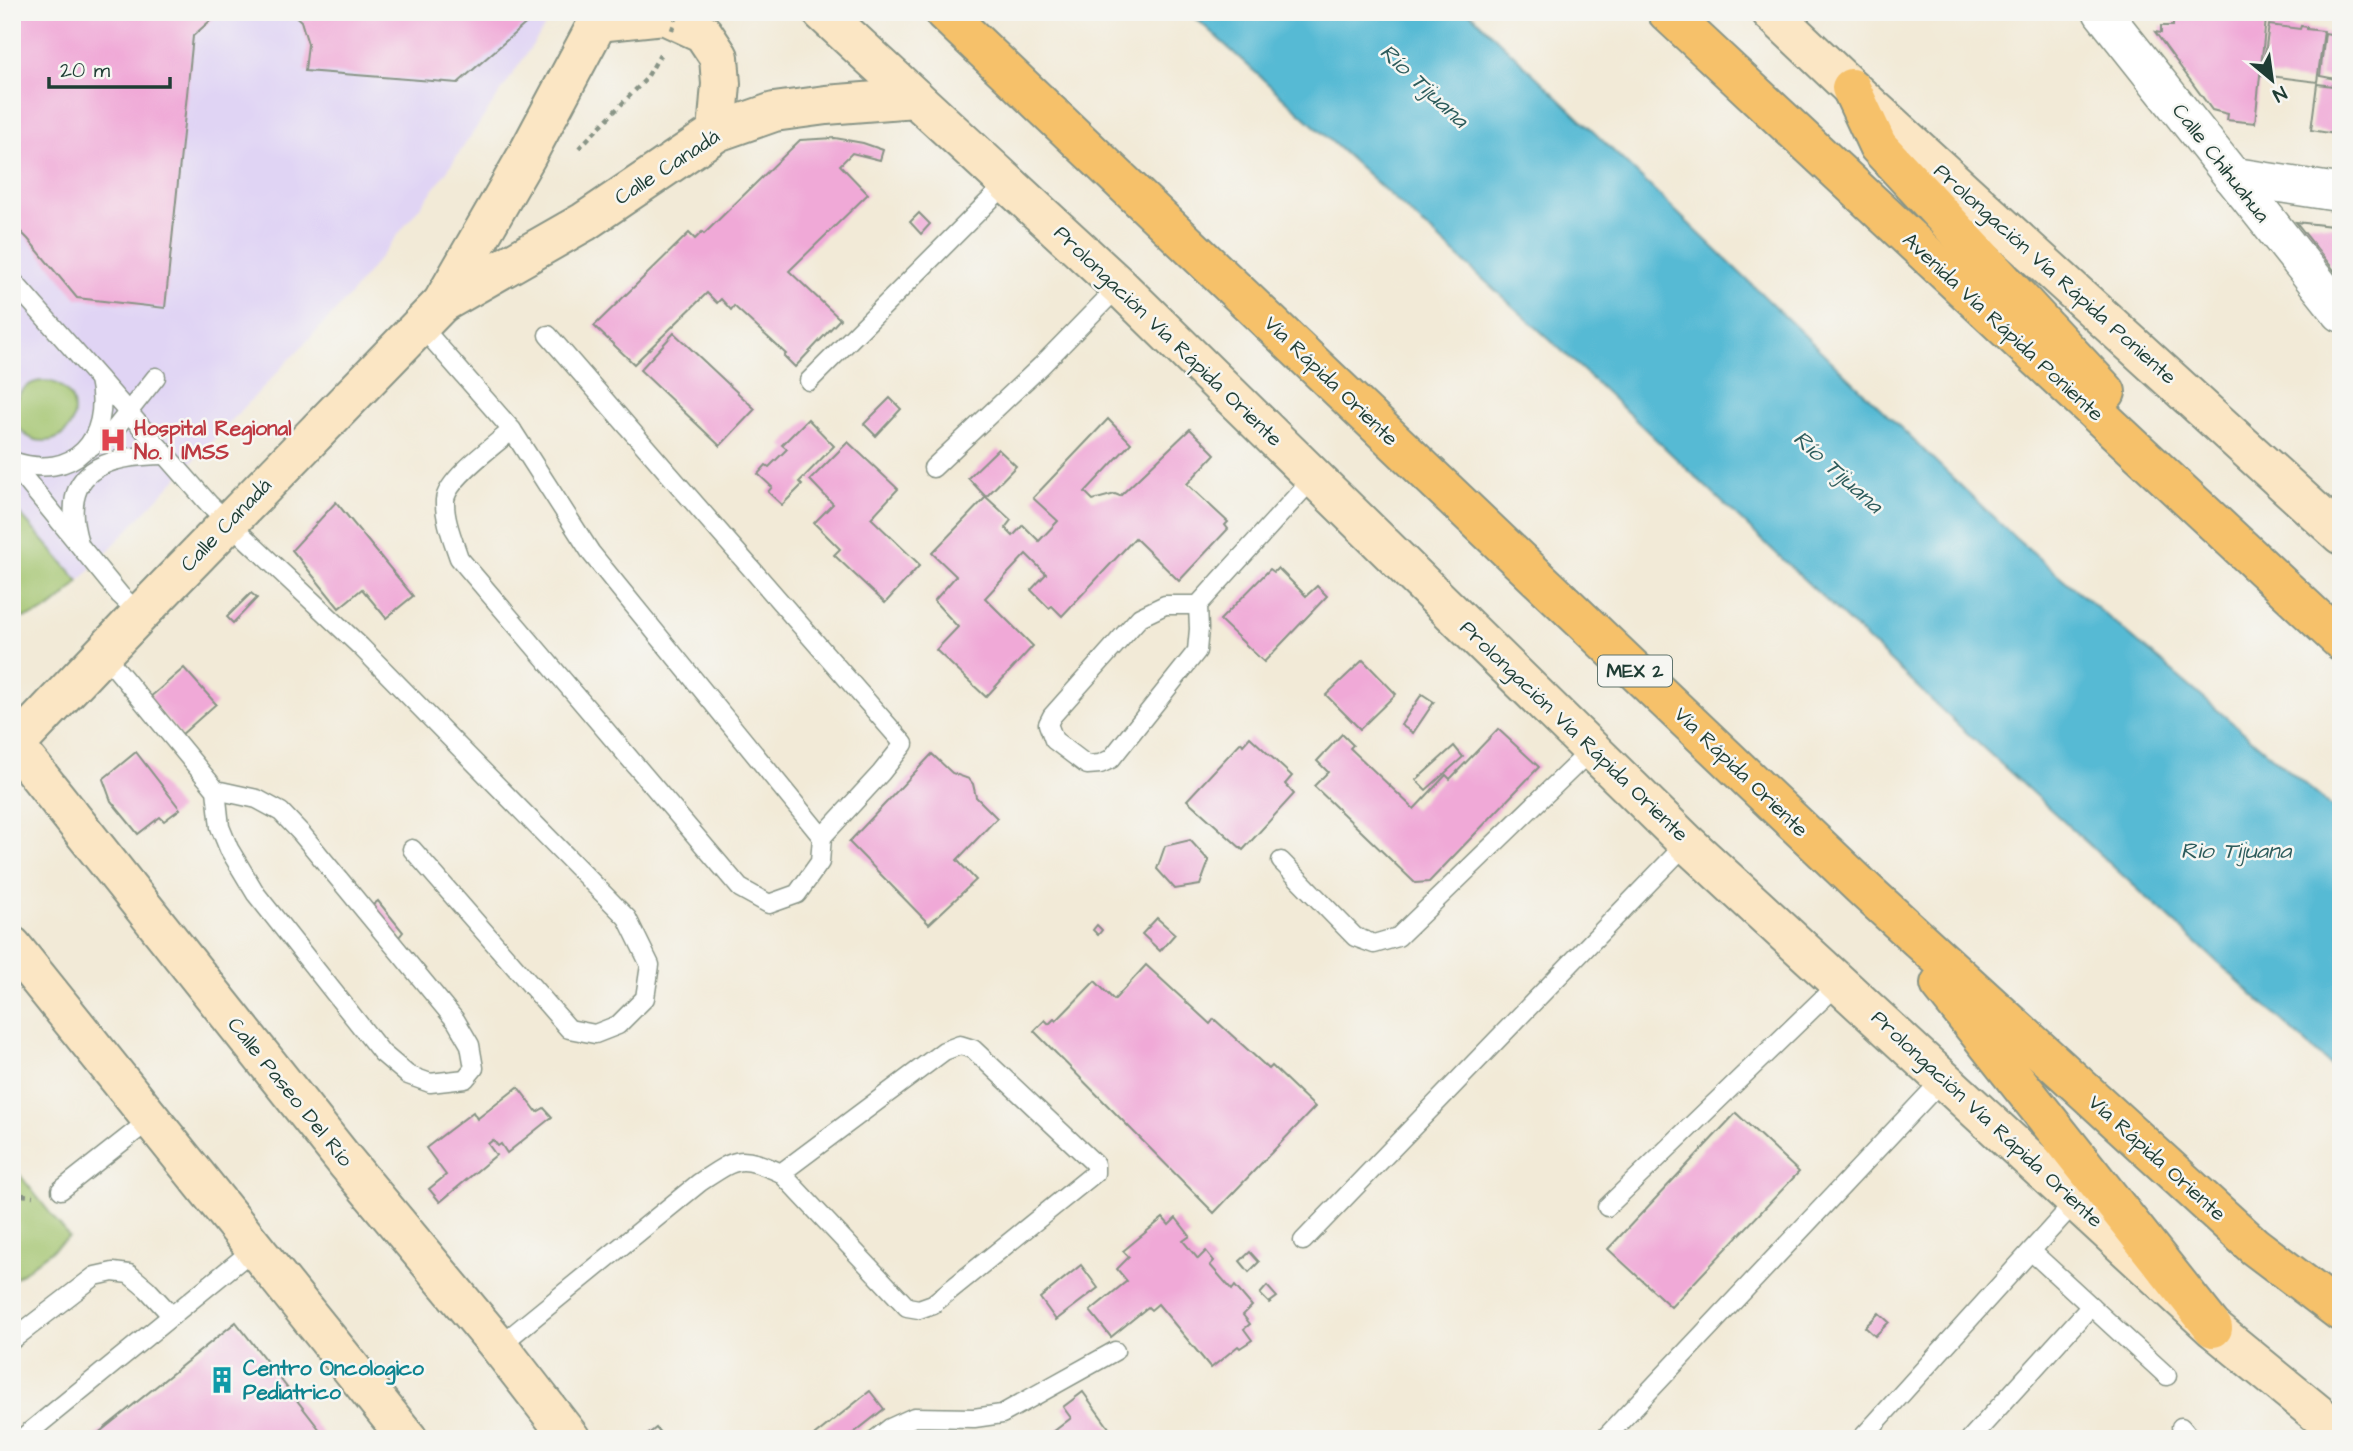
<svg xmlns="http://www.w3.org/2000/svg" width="2353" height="1451" viewBox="0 0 2353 1451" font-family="'Architects Daughter',sans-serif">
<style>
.built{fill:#e0d4f4}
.green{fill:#a1c36c;stroke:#608050;stroke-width:2}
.water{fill:#56bad4;stroke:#3a7c84;stroke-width:2}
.building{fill:#f0a9d7}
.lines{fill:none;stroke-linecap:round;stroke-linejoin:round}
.lane-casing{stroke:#889486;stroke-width:21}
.street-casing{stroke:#889486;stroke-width:40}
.secondary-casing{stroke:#889486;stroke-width:42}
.highway-casing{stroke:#889486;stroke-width:42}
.path{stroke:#889486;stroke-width:4.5;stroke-dasharray:5 5;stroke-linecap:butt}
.lane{stroke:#fff;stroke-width:18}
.street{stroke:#fff;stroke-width:37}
.secondary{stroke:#fbe6c4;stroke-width:38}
.highway{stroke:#f6c16b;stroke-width:38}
.path-bridge{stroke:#889486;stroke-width:4.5;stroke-dasharray:5 5;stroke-linecap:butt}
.labels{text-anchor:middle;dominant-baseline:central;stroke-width:5;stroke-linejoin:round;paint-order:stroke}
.shield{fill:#f6f6f2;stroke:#60746d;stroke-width:2}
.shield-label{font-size:19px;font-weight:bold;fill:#1f3d34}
.street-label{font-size:21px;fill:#1f3d34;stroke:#f6f6f2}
.health-label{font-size:21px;font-weight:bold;fill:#be3a42;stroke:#f6f6f2;text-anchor:start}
.culture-label{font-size:21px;font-weight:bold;fill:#0d838f;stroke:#f6f6f2;text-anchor:start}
.water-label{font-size:23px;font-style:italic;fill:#2d5c5c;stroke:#f6f6f2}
</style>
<rect width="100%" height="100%" fill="#f6f6f2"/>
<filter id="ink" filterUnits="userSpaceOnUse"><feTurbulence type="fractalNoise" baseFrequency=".0143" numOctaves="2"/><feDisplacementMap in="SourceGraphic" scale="14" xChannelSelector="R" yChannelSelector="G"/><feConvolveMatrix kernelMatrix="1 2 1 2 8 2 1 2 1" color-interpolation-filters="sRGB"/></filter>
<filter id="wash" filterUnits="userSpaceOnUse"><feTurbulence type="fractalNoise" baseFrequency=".00686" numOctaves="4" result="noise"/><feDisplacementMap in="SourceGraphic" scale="28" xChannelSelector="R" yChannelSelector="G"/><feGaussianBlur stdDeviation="1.57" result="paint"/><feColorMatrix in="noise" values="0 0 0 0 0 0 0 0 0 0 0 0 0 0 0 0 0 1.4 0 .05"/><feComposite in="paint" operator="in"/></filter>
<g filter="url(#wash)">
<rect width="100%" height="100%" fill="#f2ead7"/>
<path class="built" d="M12,12H555L438,184L347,299L65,596L49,609L29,618L12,619Z"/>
<g class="green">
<circle cx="44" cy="411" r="30"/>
<path d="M12,505L79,581C58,604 45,617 12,619Z"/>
<path d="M12,1165L69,1237L12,1281Z"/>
</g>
<path class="water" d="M1189,12H1469L2015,538L2341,815V1075L1944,712L1571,359Z"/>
<g id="blocks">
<g class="building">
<path d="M12,12H220L193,36L165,308L77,298L28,239L12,223Z"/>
<path d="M291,12H539L458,83L305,71L308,44L301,21Z"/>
<path d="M2173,12H2289V21L2266,19L2255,123L2227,120L2228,114L2212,110L2155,32L2161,33V26H2173Z"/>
<path d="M2269,25L2300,29L2301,26L2307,27V29L2324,31L2317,82L2262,75Z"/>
<path d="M2325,33L2341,36V80L2320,76Z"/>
<path d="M2317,84L2341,87V135L2311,130Z"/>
<path d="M835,138L863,143L883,150L880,160L852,153L840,165L868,194L789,271L840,319L795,367L784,356L786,354L734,306L731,310L721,299L717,303L707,293L634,364L594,326L689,233L695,239L702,232L704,234L800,140Z"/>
<path d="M919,213L930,224L921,234L910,222Z"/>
<path d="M2296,222L2341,227V279Z"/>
<path d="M674,333L755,409L720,446L640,370Z"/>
<path d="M890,398L901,409L876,436L864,424Z"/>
<path d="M808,419L834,446L799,482L802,485L782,505L768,492L772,487L758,474L766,465L769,467L787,449L782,445Z"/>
<path d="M1108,419L1131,443L1085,492L1093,500L1115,494L1120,496L1190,429L1215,454L1187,484L1228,522L1225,525L1228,529L1179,581L1135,538L1062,616L1052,606L1049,608L1031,590L1046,574L1026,554L985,598L1033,646L986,697L936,650L958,627L934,601L956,576L932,553L986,497L1011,520L1005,528L1013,536L1023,525L1039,541L1058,521L1033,498Z"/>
<path d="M848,442L898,489L871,518L920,565L885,603L834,555L840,549L814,523L833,504L810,480Z"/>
<path d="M998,449L1016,466L986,497L968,478Z"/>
<path d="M336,502L413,596L386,618L362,589L339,608L292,550Z"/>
<path d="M1278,568L1306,596L1317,586L1327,596L1264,662L1220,620L1270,569L1274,572Z"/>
<path d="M251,593L257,598L233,623L227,617Z"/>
<path d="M1363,660L1396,694L1360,729L1326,695Z"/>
<path d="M184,668L216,704L181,735L149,698Z"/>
<path d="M1422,694L1434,702L1413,733L1401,725Z"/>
<path d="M1498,729L1539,767L1429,882L1415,883L1314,786L1328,772L1317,761L1342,734L1353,745L1350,748L1414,809L1446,775L1450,779Z"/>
<path d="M1250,737L1292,776L1285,784L1294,794L1243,850L1187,800L1241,742L1243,745Z"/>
<path d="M1454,746L1463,757L1426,790L1416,780Z"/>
<path d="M136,752L180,809L164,821L160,817L138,834L111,801L103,779Z"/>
<path d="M932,754L952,773L969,779L973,784L976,797L997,818L957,860L976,880L929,924L849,842Z"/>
<path d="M1190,840L1209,861L1200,885L1175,889L1157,869L1165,846Z"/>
<path d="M378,901L403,932L399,937L395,932L390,936L368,909Z"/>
<path d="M1157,918L1175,934L1160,951L1142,934Z"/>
<path d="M1097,925L1102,930L1098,935L1093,930Z"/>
<path d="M1146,965L1210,1024L1214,1019L1269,1069L1272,1066L1315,1107L1214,1213L1034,1031L1045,1020L1049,1024L1054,1019L1056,1021L1095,981L1114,1000Z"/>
<path d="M518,1087L537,1112L544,1108L552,1117L507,1153L501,1144L498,1146L493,1140L488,1144L496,1155L440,1202L429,1189L446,1175L426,1148L473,1112L477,1119Z"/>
<path d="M1736,1113L1799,1172L1671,1307L1608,1249Z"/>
<path d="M1163,1218L1169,1225L1176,1218L1190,1236L1183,1241L1198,1259L1206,1251L1214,1261L1210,1265L1232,1290L1235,1286L1252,1306L1243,1315L1250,1324L1244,1329L1252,1340L1240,1348L1238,1346L1211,1368L1158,1304L1151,1310L1148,1307L1111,1337L1090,1311L1127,1281L1117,1269L1129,1257L1123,1251Z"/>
<path d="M1250,1252L1259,1262L1249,1272L1240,1261Z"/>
<path d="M1081,1265L1098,1288L1056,1320L1040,1298Z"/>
<path d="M1267,1286L1277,1297L1269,1303L1260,1294Z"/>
<path d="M1879,1313L1889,1322L1875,1336L1865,1327Z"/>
<path d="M236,1322L327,1439H91Z"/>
<path d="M870,1391L884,1409L846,1439H810Z"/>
<path d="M1083,1392L1117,1439H1044L1071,1418L1063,1407Z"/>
<path d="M656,1428L663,1436L659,1439H646L645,1437Z"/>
</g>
</g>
</g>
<g filter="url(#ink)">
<use href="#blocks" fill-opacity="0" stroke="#889486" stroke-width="2"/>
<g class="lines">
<defs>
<g id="lane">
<path d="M12,280L209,504L361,647L627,918L650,965L645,998L618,1025L595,1034L569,1029L412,849"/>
<path d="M420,325L512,430L591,553L822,837"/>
<path d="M809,381L1007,183"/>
<path d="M512,430C495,445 447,479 445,500C444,519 453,540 459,558L740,888L769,904L797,894L820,862L822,837L881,773L904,744L548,335"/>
<path d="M89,448L114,430L156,377"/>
<path d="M12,461C74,482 112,440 99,379"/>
<path d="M12,463L120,595L140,614"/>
<path d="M933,468L1041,366L1119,286"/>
<path d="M79,543C57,470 105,455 167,455"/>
<path d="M1198,605H1165L1140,617L1052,716L1048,724L1054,740L1087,765L1100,764L1111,759L1197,651L1199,629L1198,605L1314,477"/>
<path d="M103,653L216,790L220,827L229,849L256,894L382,1053L408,1075L430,1083L465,1079L474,1068L470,1045L456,1021L301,833L281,812L257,799L216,790"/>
<path d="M1281,861L1355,937L1374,944L1398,937L1592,749"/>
<path d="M61,1190L151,1119"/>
<path d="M1607,1207L1839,983"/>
<path d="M1303,1241L1687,843"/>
<path d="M2031,1251L2167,1376"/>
<path d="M12,1340L95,1276L113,1272L129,1274L147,1289L172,1316"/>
<path d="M499,1346L699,1183C737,1158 738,1154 781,1173L944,1051L960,1045L973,1049L1095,1164V1173L933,1304L919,1309L907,1307L781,1173"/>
<path d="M2181,1427L2191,1439"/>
<path d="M21,1439L255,1248"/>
<path d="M876,1439L890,1428L914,1417L974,1418L1002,1414L1115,1351"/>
<path d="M1604,1439L1943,1079"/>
<path d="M1861,1439L2076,1201"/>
<path d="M1970,1439L2091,1306"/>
</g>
<g id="street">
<path d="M2102,12L2341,313"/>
<path d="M2232,176L2341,193"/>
</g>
<g id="secondary">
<path d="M822,12L1119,286L1687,843L2213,1328L2341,1433"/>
<path d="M1771,12L1851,88L2341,535"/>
<path d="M598,22L664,15L703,33L719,57L721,84L717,132"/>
<path d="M444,302L584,222L717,132L774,112L826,105L915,98"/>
<path d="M12,742L345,1161L499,1346L571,1439"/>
<path d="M12,749L140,614L442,303L526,157L598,22L600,12"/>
<path d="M12,946L408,1439"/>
</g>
<g id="highway">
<path d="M944,12L1867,892L2254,1246L2341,1312"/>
<path d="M1667,12L2341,641"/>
<path d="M1851,88L1878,146L2106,392"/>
<path d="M1940,984L2213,1328"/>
</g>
</defs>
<use href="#lane" class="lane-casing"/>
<use href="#street" class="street-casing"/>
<use href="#secondary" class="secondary-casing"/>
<use href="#highway" class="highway-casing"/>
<g class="path">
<path d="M579,148L646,79L660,55"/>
<path d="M12,1194L33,1196"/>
</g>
<use href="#lane" class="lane"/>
<use href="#street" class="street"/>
<use href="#secondary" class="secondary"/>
<use href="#highway" class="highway"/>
<path class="path-bridge" d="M672,30L678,12"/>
</g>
</g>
<defs>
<symbol id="hospital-bare" viewBox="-9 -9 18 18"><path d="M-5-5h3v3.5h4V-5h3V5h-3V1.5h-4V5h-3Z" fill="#e0444e" stroke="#f6f6f2" stroke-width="2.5" paint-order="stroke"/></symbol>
<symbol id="building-bare" viewBox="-9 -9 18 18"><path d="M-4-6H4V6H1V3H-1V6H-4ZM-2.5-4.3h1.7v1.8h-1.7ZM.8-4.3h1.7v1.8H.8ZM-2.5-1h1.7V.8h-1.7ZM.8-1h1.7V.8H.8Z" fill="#0f9aa8" stroke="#f6f6f2" stroke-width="2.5" paint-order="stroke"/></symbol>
</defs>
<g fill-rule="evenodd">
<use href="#hospital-bare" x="94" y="421" width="38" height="38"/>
<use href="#building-bare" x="203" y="1361" width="38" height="38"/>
</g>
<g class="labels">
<rect class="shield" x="1598" y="655.5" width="74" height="31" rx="5"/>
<g class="shield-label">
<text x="1635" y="671">MEX 2</text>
</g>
<g class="street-label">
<text transform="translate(2221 163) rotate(52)">Calle Chihuahua</text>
<text transform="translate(667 167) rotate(-33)">Calle Canadá</text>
<text transform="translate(2055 274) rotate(42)">Prolongación Vía Rápida Poniente</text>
<text transform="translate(2003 327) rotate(43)">Avenida Vía Rápida Poniente</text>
<text transform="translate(1168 336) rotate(44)">Prolongación Vía Rápida Oriente</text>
<text transform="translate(1331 381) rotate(44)">Vía Rápida Oriente</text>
<text transform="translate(226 525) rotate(-46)">Calle Canadá</text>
<text transform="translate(1574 731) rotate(44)">Prolongación Vía Rápida Oriente</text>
<text transform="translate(1741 772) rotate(44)">Vía Rápida Oriente</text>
<text transform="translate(290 1092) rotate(51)">Calle Paseo Del Río</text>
<text transform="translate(1987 1119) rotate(43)">Prolongación Vía Rápida Oriente</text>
<text transform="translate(2157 1158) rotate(42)">Vía Rápida Oriente</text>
</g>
<g class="health-label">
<text x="134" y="428">Hospital Regional<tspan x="134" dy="24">No. 1 IMSS</tspan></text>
</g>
<g class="culture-label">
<text x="243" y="1368">Centro Oncologico<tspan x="243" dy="24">Pediatrico</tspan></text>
</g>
<g class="water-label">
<text transform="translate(1424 86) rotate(43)">Río Tijuana</text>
<text transform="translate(1838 472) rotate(42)">Río Tijuana</text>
<text x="2236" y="851">Rio Tijuana</text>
</g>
</g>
<rect width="2353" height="1451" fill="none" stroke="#f6f6f2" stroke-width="42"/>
<g transform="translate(2272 80) rotate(151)" stroke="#f6f6f2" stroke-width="5" paint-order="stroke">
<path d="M0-5L12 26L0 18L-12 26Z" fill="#1f3d34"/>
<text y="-10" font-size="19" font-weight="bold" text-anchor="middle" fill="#1f3d34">N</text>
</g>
<path d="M49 77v10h121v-10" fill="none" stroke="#1f3d34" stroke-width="3.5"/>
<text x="60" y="77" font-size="21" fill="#1f3d34" stroke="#f6f6f2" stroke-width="5" paint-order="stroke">20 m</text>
</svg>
